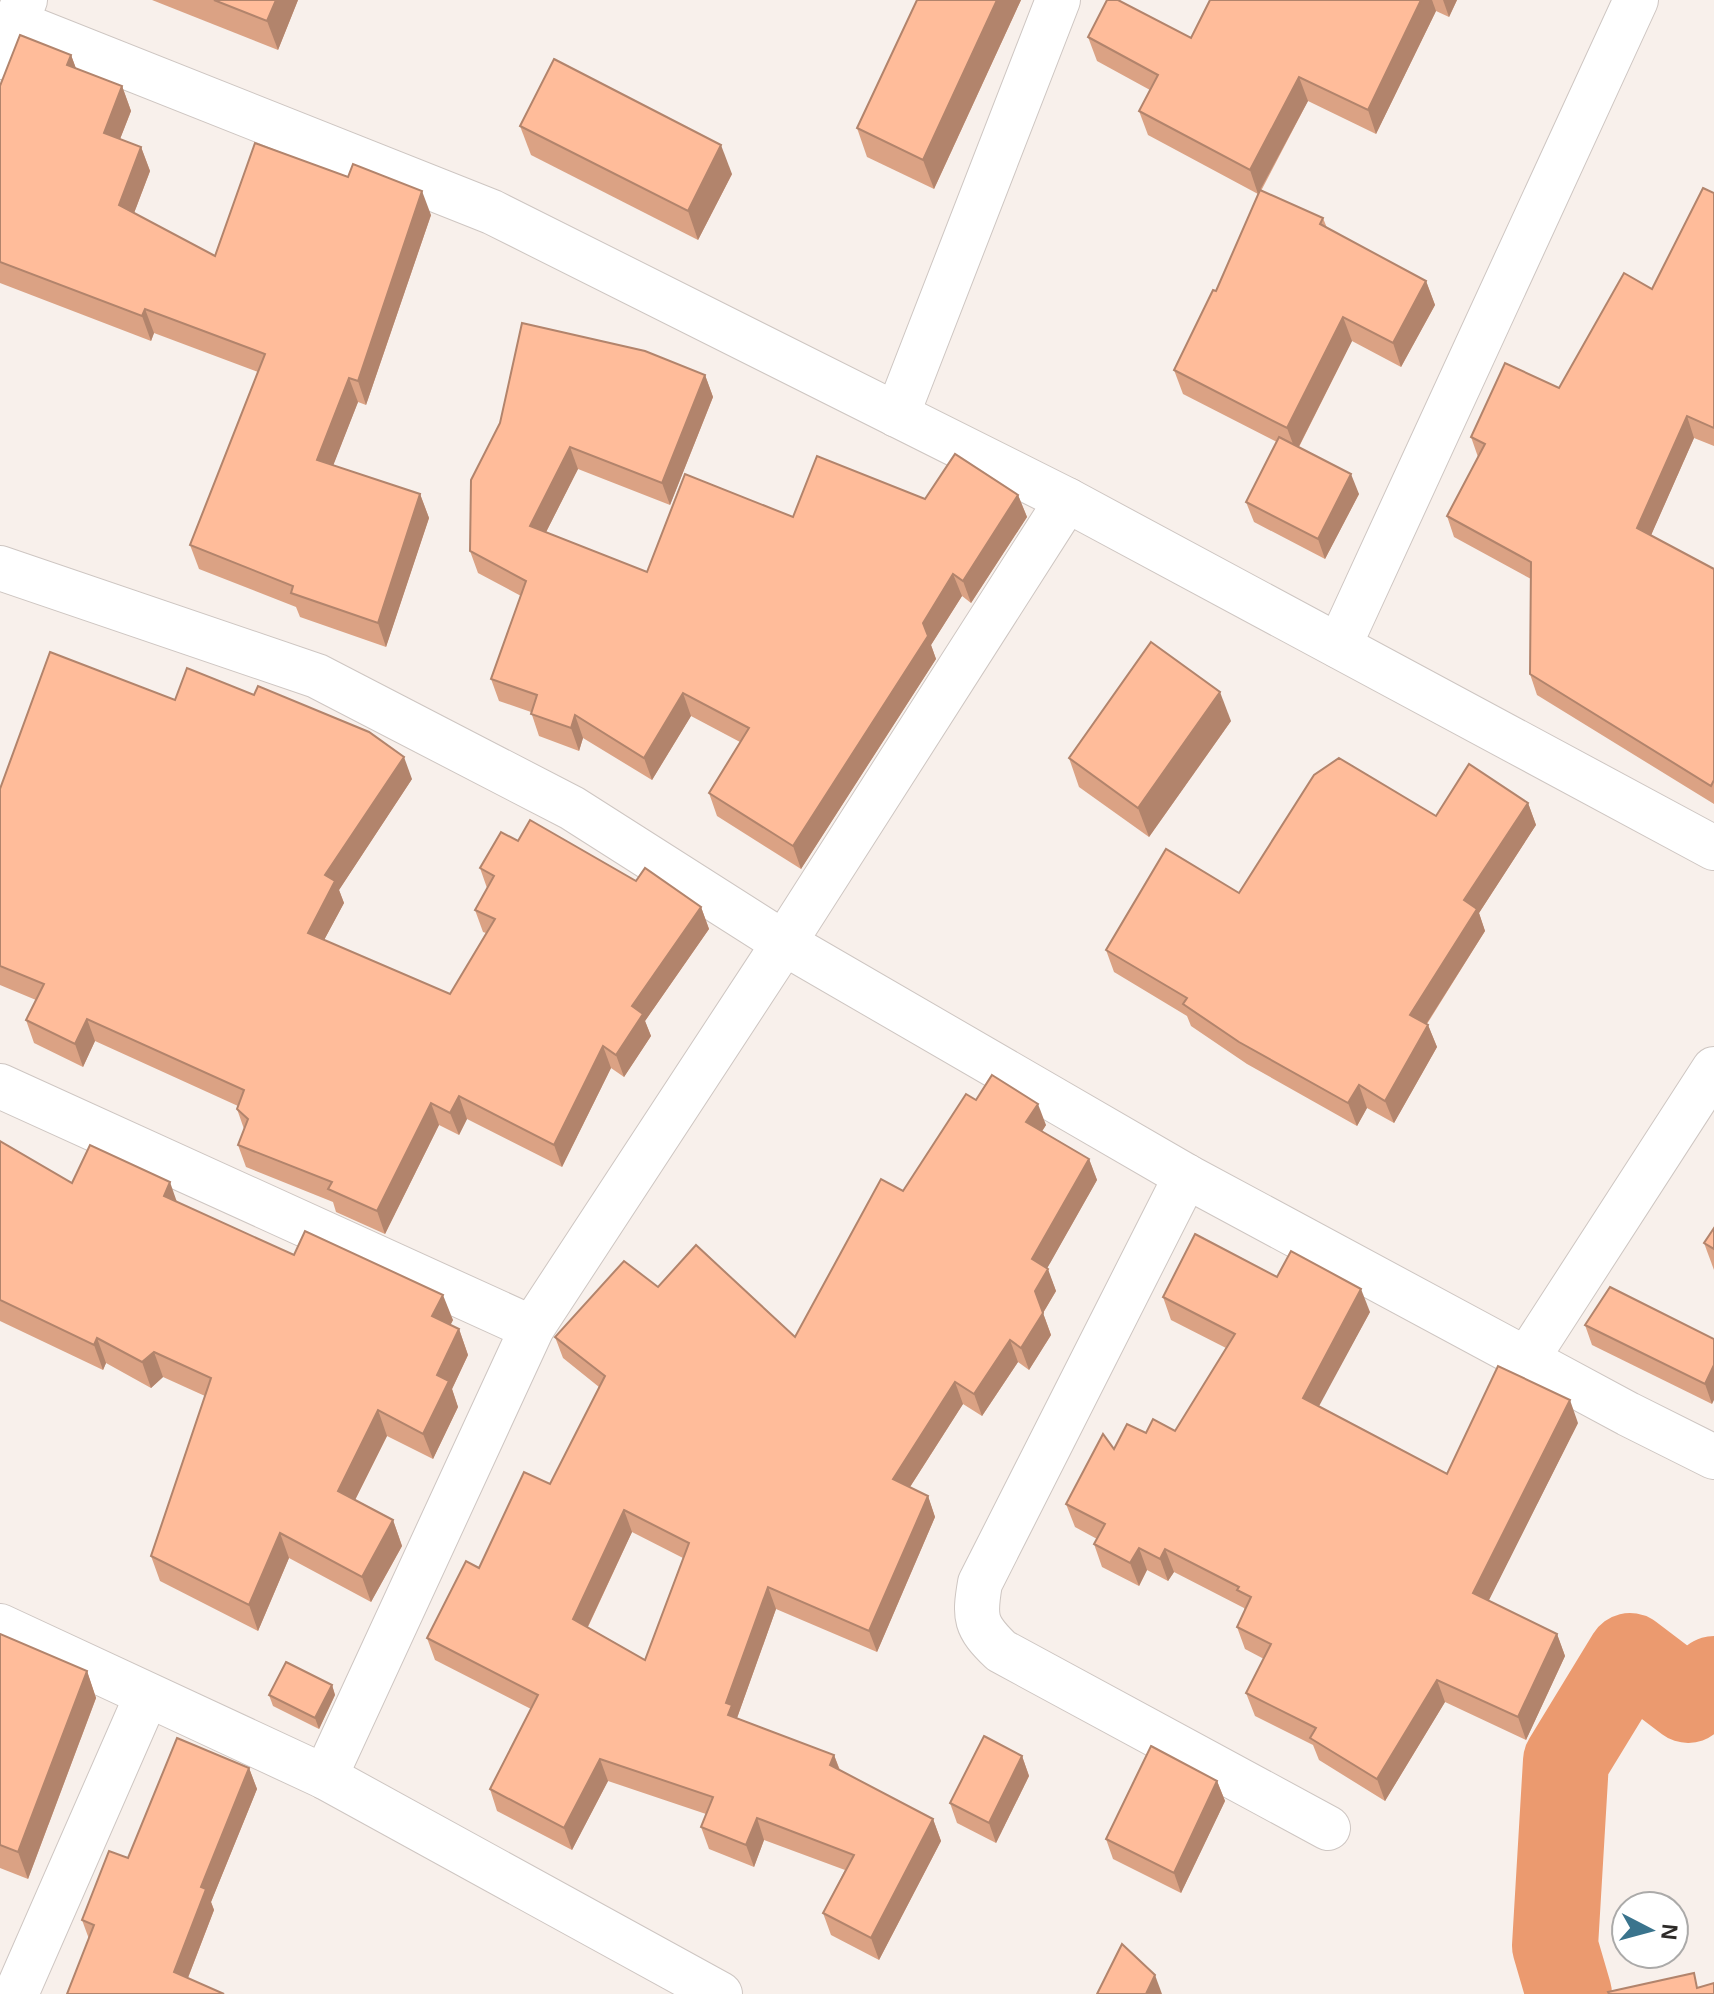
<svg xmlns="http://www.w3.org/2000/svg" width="1714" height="1994" viewBox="0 0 1714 1994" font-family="Helvetica,sans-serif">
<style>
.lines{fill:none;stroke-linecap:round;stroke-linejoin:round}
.river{stroke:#eb9a6f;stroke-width:86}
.street-casing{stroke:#cec6c2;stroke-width:46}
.street{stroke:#fff;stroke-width:44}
.wall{fill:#dba284;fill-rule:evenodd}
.shaded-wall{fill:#b2846c}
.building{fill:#ffbc9a;stroke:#b2846c;stroke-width:2;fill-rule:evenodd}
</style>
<rect width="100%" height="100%" fill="#f8f0eb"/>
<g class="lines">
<path class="river" d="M1569,1994L1555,1946L1566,1761L1630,1656L1688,1700L1714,1679"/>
<defs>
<g id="street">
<path d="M16,23L492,212L1067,500L1714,848"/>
<path d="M0,57L25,0"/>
<path d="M897,415L1058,0"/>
<path d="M0,568L317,676L572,808L784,943L1186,1176L1628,1414L1714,1457"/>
<path d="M1339,646L1636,0"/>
<path d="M0,1086L532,1328"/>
<path d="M1186,1176L980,1583C974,1618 975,1626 1001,1651L1328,1828"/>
<path d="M1526,1360L1714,1069"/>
<path d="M0,1626L325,1777L720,1994"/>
<path d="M325,1777L532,1328L784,943L1067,500"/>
<path d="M16,1994L147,1695"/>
</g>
</defs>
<use href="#street" class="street-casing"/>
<use href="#street" class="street"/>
</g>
<g class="wall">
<path d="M152,0H298L278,50Z"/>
<path d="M917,0H1021L934,189L867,157L857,128Z"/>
<path d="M1210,0H1457L1449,17L1436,11L1376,134L1308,101L1261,191L1323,218L1327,228L1426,281L1435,305L1401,367L1352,341L1299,447L1359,494L1325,559L1254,522L1246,502L1277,442L1183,394L1174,370L1216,291L1258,194L1148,135L1139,111L1150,90L1097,61L1088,37L1191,38Z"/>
<path d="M71,55L76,69L122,86L131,111L120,139L141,147L150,171L134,213L215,256L431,215L366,405L358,402L333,465L420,494L429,518L386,647L300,617L296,607L199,569L190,545L258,372L154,333L151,341L0,283V86Z"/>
<path d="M520,126L732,174L698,240L531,155Z"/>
<path d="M1714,193V446L1694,438L1651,535L1714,569V804L1537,695L1530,674L1531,579L1454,537L1447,516L1478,457L1471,437L1559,388L1652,289Z"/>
<path d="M705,375L713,397L670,505L578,469L546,532L647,572L793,517L925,499L1018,495L1027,517L971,603L962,596L931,645L936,659L801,869L717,816L709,793L740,742L691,716L652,780L583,738L579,751L539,736L531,712L499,701L491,679L521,596L478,573L470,551L471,480Z"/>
<path d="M175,700L412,779L339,890L344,903L324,940L450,994L486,933L483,932L475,910L487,888L480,868L518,841L636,881L701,907L709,929L645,1021L651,1036L624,1077L611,1068L562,1167L467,1119L459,1135L439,1125L385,1234L336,1212L333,1202L246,1167L238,1145L244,1129L237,1109L238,1106L95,1041L83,1067L34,1043L26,1020L36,1000L0,985V789Z"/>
<path d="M1231,721L1149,837L1079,787L1069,758Z"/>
<path d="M1528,803L1536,825L1479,913L1485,931L1427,1024L1428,1025L1437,1047L1394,1123L1367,1108L1357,1126L1247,1064L1191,1026L1187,1016L1114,972L1106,950L1239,893L1436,816Z"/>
<path d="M976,1100L1046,1125L1042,1131L1089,1159L1097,1180L1047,1268L1056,1291L1043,1313L1051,1335L1029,1370L1018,1362L982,1416L963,1404L910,1487L928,1496L935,1517L877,1652L776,1609L737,1718L834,1755L840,1770L933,1819L941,1841L879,1960L831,1935L823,1913L845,1870L764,1840L754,1867L709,1849L701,1827L706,1814L608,1781L572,1850L497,1811L490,1789L531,1709L435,1660L427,1638L479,1568L550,1484L599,1387L563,1358L555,1337L658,1287L795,1337L903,1191ZM632,1532L683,1558L645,1660L588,1627Z"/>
<path d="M0,1141L72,1183L177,1202L294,1255L453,1320L450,1325L459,1329L468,1355L452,1389L458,1407L433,1459L387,1436L355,1500L393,1520L402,1546L371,1602L289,1558L258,1631L160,1581L151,1556L205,1396L163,1377L151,1388L106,1363L103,1370L0,1321Z"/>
<path d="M1714,1228V1270L1704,1243Z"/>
<path d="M1277,1277L1370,1312L1318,1406L1447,1474L1578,1423L1488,1601L1557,1634L1565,1656L1526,1740L1445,1702L1385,1801L1319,1760L1313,1745L1255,1716L1246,1693L1264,1659L1245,1649L1237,1627L1245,1610L1244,1608L1174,1572L1168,1581L1147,1570L1139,1586L1102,1567L1094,1544L1097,1539L1075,1527L1066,1504L1114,1449L1146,1433L1175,1431L1226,1348L1171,1320L1163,1297Z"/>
<path d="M1585,1325L1714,1339L1712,1404L1592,1345Z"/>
<path d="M0,1634L87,1671L96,1698L28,1879L0,1868Z"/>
<path d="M332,1685L335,1695L319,1729L273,1706L269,1695Z"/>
<path d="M1022,1756L1029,1776L996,1843L957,1823L950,1803Z"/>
<path d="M249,1768L257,1789L211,1902L214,1910L188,1978L89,1939L82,1920L128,1858Z"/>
<path d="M1217,1781L1225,1801L1181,1893L1113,1859L1106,1839Z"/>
</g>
<g class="shaded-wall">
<path d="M276,0H298L278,50L267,21Z"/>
<path d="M997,0H1021L934,189L923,160Z"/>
<path d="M1421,0H1432L1436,11L1376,134L1368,110Z"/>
<path d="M1443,0H1457L1449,17Z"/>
<path d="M71,55L80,79L67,65Z"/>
<path d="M1299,77L1308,101L1258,194L1250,170Z"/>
<path d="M122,86L131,111L113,157L104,133Z"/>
<path d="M721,145L732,174L698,240L688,211Z"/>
<path d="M141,147L150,171L128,229L119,205Z"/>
<path d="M422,191L431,215L366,405L358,381Z"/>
<path d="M1426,281L1435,305L1401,367L1393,343Z"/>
<path d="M145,309L154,333L151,341L142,316Z"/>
<path d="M1343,317L1352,341L1296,452L1287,428Z"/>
<path d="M705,375L713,397L670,505L662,483Z"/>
<path d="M349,378L358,402L326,484L317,460Z"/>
<path d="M1687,416L1694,438L1645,549L1637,528Z"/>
<path d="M570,447L578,469L538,548L530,526Z"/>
<path d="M1351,474L1359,494L1325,559L1318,539Z"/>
<path d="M420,494L429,518L386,647L378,623Z"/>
<path d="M1018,495L1027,517L971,603L963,581Z"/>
<path d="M953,574L962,596L931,645L936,659L801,869L793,846L923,623Z"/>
<path d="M1220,692L1231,721L1149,837L1138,808Z"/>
<path d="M683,693L691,716L652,780L644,758Z"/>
<path d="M575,715L583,738L579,751L571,728Z"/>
<path d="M404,757L412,779L339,890L344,903L316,955L308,933L325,875Z"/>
<path d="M1528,803L1536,825L1479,913L1485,931L1418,1037L1410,1015L1464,900Z"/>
<path d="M701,907L709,929L645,1021L651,1036L624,1077L616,1055L632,1006Z"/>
<path d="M87,1019L95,1041L83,1067L75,1044Z"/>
<path d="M1428,1025L1437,1047L1394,1123L1385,1101Z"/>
<path d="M603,1046L611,1068L562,1167L554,1145Z"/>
<path d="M1359,1085L1367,1108L1357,1126L1348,1103Z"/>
<path d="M459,1096L467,1119L459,1135L450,1113Z"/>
<path d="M431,1103L439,1125L385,1234L377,1211Z"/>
<path d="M1038,1104L1046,1125L1034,1144L1026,1122Z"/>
<path d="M1089,1159L1097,1180L1040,1281L1032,1259Z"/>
<path d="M170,1182L179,1208L164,1196Z"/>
<path d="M1048,1269L1056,1291L1043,1313L1035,1291Z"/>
<path d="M1361,1289L1370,1312L1311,1421L1303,1398Z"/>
<path d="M443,1295L453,1320L442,1342L432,1316Z"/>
<path d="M1043,1313L1051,1335L1029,1370L1021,1348Z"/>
<path d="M459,1329L468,1355L452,1389L458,1407L433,1459L423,1434L437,1375Z"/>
<path d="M97,1338L106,1363L103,1370L94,1345Z"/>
<path d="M1010,1340L1018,1362L982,1416L974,1394Z"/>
<path d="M154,1352L163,1377L151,1388L142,1362Z"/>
<path d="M1714,1365V1400L1712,1404L1705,1384Z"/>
<path d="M955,1382L963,1404L901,1501L893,1479Z"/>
<path d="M1570,1400L1578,1423L1481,1616L1473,1593Z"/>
<path d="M378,1410L387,1436L347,1516L338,1491Z"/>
<path d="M928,1496L935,1517L877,1652L869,1631Z"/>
<path d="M624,1510L632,1532L581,1641L573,1619Z"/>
<path d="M393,1520L402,1546L371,1602L362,1577Z"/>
<path d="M280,1533L289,1558L258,1631L249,1605Z"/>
<path d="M1139,1548L1147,1570L1139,1586L1130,1563Z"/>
<path d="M1165,1549L1174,1572L1168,1581L1160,1559Z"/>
<path d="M768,1587L776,1609L737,1718L728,1715L726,1703Z"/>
<path d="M1557,1634L1565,1656L1526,1740L1518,1717Z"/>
<path d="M87,1671L96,1698L28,1879L18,1852Z"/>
<path d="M1437,1680L1445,1702L1385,1801L1377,1779Z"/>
<path d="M332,1685L335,1695L319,1729L315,1718Z"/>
<path d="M834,1755L842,1777L830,1765Z"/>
<path d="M1022,1756L1029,1776L996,1843L989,1823Z"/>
<path d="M600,1759L608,1781L572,1850L564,1828Z"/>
<path d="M249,1768L257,1789L211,1902L214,1910L182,1993L174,1972L201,1887Z"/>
<path d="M1217,1781L1225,1801L1181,1893L1174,1873Z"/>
<path d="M757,1818L764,1840L754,1867L746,1845Z"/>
<path d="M933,1819L941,1841L879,1960L871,1938Z"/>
<path d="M1155,1975L1162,1994H1146Z"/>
</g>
<g class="building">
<path d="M214,0H276L267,21Z"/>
<path d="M917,0H997L923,160L857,128Z"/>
<path d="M1107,0H1118L1191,38L1210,0H1421L1368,110L1299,77L1250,170L1139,111L1158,75L1088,37Z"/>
<path d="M20,35L71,55L67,65L122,86L104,133L141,147L119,205L215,256L255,143L348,177L353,164L422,191L358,381L349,378L317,460L420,494L378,623L291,593L293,586L190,545L265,354L145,309L142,316L0,262V86Z"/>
<path d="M554,59L721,145L688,211L520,126Z"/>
<path d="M1703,188L1714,193V428L1687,416L1637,528L1714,569V780L1711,786L1530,674L1531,562L1447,516L1485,444L1471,437L1505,363L1559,388L1624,273L1652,289Z"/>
<path d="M1260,190L1323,218L1320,224L1426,281L1393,343L1343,317L1287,428L1174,370L1213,290L1216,291Z"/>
<path d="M522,323L645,351L705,375L662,483L570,447L530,526L647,572L685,474L793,517L817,456L925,499L955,454L1018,495L963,581L953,574L923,623L928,636L793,846L709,793L749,728L683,693L644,758L575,715L571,728L531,714L537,695L491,679L526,581L470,551L471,480L500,423Z"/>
<path d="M1279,437L1351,474L1318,539L1246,502Z"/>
<path d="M1151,642L1220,692L1138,808L1069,758Z"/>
<path d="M50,652L175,700L187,668L254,695L258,686L369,732L404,757L325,875L335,881L308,933L450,994L495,919L475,910L494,876L480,868L501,832L518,841L530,820L636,881L645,868L701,907L632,1006L643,1014L616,1055L603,1046L554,1145L459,1096L450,1113L431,1103L377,1211L328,1189L332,1182L238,1145L248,1119L237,1109L244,1090L87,1019L75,1044L26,1020L44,984L0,966V789Z"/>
<path d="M1339,758L1436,816L1469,764L1528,803L1464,900L1477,909L1410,1015L1428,1025L1385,1101L1359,1085L1348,1103L1239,1042L1183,1004L1187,998L1106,950L1166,849L1239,893L1314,775Z"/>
<path d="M992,1075L1038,1104L1026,1122L1089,1159L1032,1259L1048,1269L1035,1291L1043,1313L1021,1348L1010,1340L974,1394L955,1382L893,1479L928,1496L869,1631L768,1587L726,1703L732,1705L728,1715L834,1755L830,1765L933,1819L871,1938L823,1913L854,1855L757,1818L746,1845L701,1827L713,1797L600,1759L564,1828L490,1789L538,1695L427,1638L466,1561L479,1568L524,1472L550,1484L605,1376L555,1337L624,1261L658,1287L696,1245L795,1337L881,1179L903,1191L966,1094L976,1100ZM624,1510L689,1543L645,1660L573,1619Z"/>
<path d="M0,1141L72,1183L90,1145L170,1182L164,1196L294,1255L305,1231L443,1295L432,1316L459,1329L437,1375L449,1381L423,1434L378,1410L338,1491L393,1520L362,1577L280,1533L249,1605L151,1556L211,1378L154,1352L142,1362L97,1338L94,1345L0,1300Z"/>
<path d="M1714,1228V1249L1704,1243Z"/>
<path d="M1195,1234L1277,1277L1291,1251L1361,1289L1303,1398L1447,1474L1498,1366L1570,1400L1473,1593L1557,1634L1518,1717L1437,1680L1377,1779L1310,1738L1316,1728L1246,1693L1271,1644L1237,1627L1251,1597L1237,1590L1239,1587L1165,1549L1160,1559L1139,1548L1130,1563L1094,1544L1105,1524L1066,1504L1103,1434L1114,1449L1127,1424L1146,1433L1153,1419L1175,1431L1235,1334L1163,1297Z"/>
<path d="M1610,1287L1714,1339V1365L1705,1384L1585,1325Z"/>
<path d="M0,1634L87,1671L18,1852L0,1845Z"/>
<path d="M286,1662L332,1685L315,1718L269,1695Z"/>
<path d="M984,1736L1022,1756L989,1823L950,1803Z"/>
<path d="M177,1738L249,1768L201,1887L206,1889L174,1972L224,1994H67L94,1925L82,1920L109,1851L128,1858Z"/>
<path d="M1151,1746L1217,1781L1174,1873L1106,1839Z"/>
<path d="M1122,1944L1155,1975L1146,1994H1097Z"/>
<path d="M1694,1973L1697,1988L1714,1983V1994H1609L1608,1992Z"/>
</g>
<g transform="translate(1650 1930) rotate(96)"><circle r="38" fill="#ffffff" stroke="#abaaa9" stroke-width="2"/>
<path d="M0-6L14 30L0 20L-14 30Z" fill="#3a748d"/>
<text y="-12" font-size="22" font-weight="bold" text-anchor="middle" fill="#2d2a28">N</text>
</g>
</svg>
